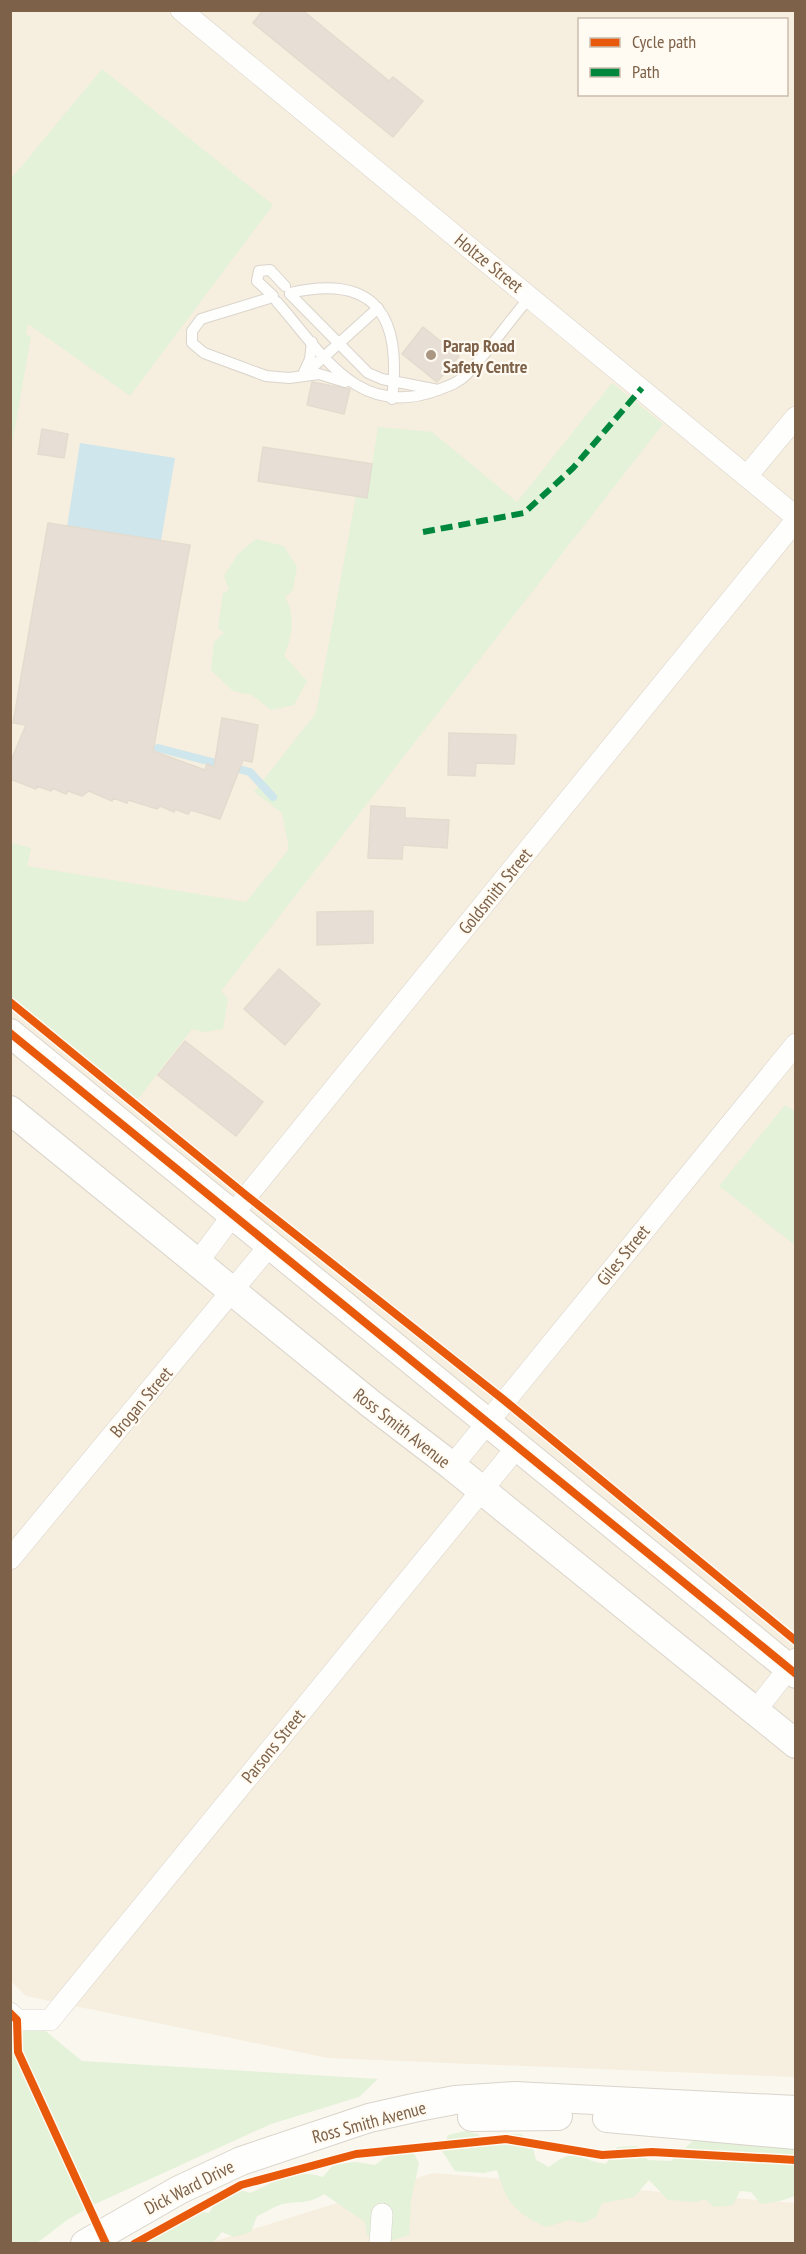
<svg xmlns="http://www.w3.org/2000/svg" width="806" height="2254" viewBox="0 0 806 2254" font-family="'PT Sans Narrow',sans-serif">
<style>
.residential{fill:#f6eede;fill-rule:evenodd}
.green{fill:#e3f2d8}
.water{fill:#cee6ec}
.lines{fill:none;stroke-linecap:round;stroke-linejoin:round}
.stream{stroke:#cee6ec;stroke-width:8}
.building{fill:#e7dfd5;stroke:#e4dbcf;stroke-width:1.5}
.lane-casing{stroke:#dad4cc;stroke-width:12}
.street-casing{stroke:#dad4cc;stroke-width:22}
.secondary-casing{stroke:#dad4cb;stroke-width:30}
.lane{stroke:#fefefc;stroke-width:10}
.street{stroke:#fefefc;stroke-width:21}
.secondary{stroke:#fefefc;stroke-width:28}
.quiet{stroke:#00873e;stroke-width:6;stroke-dasharray:12 6;stroke-linecap:butt}
.cycleway-casing{stroke:#fffbf2;stroke-width:11}
.cycleway{stroke:#e8590c;stroke-width:8}
.poi-dot{fill:#a99683;stroke:#fffbf2;stroke-width:2}
.labels{text-anchor:middle;dominant-baseline:central;stroke-width:4.5;stroke-linejoin:round;paint-order:stroke}
.street-label{font-size:18px;fill:#7d6149;stroke:#fffbf2}
.poi-label{font-size:18px;font-weight:bold;fill:#7d6149;stroke:#fffbf2;text-anchor:start}
</style>
<rect width="100%" height="100%" fill="#faf7ee"/>
<g class="residential">
<path d="M10,11H795V2077L328,2058L26,1996L11,1981ZM580,20H786V94H580Z"/>
<path d="M433,2173L795,2203V2243L206,2244Z"/>
</g>
<g class="green">
<path d="M102,69L273,205L130,396L28,324L26,335L31,336L11,450V179Z"/>
<path d="M612,383L663,424L221,991L228,999L223,1029L205,1032L192,1029L137,1100L11,997L10,840L12,843L31,848L27,866L246,902L289,849L282,813L254,792L316,713L356,496L367,498L378,427L432,432L517,502Z"/>
<path d="M256,539L284,546L297,567L293,590L285,597C296,616 292,636 284,656L307,681L294,705L271,710L252,695L233,691L211,670L214,642L224,633L218,628L223,593L229,590L224,576L238,554Z"/>
<path d="M785,1105L795,1112V1245L719,1186Z"/>
<path d="M43,2029L82,2061L378,2079L359,2097L271,2124L93,2205L67,2220L37,2243L11,2244V2032Z"/>
<path d="M465,2131L478,2134L487,2145L502,2144L512,2134H521L532,2145L536,2160L549,2167C577,2145 579,2161 606,2164L617,2147L637,2146L648,2160L671,2161L698,2136L795,2147V2196L780,2201L761,2204L751,2192L740,2191L733,2205L714,2207L705,2199L696,2202L668,2200L649,2180L634,2197L602,2203L596,2217L583,2223L569,2220L546,2227C515,2212 507,2205 497,2170L484,2173L455,2171L442,2151L448,2135Z"/>
<path d="M391,2153L414,2154L419,2163L411,2201L409,2235L389,2241L367,2235L365,2222L324,2194C310,2204 298,2201 283,2204C276,2205 265,2213 257,2216L251,2232L234,2237L222,2232L213,2243L145,2244L147,2238L174,2225L178,2226L180,2220L197,2211L209,2213L217,2200L241,2190L250,2193C276,2182 292,2167 323,2177L333,2165L355,2162L375,2165Z"/>
</g>
<path class="water" d="M80,443L175,458L143,646L51,631Z"/>
<g class="lines">
<path class="stream" d="M158,748L250,772L273,797"/>
</g>
<g class="building">
<path d="M263,10H302L389,81L393,77L423,101L393,137L253,23Z"/>
<path d="M423,327L459,356L437,382L402,354Z"/>
<path d="M312,382L350,389L344,414L307,405Z"/>
<path d="M42,429L68,434L64,458L38,454Z"/>
<path d="M263,447L372,464L367,498L258,481Z"/>
<path d="M48,523L190,545L153,751L205,770L207,764L214,767L222,718L258,725L252,762L243,760L220,819L191,810L188,814L175,809L174,812L160,806L157,809L128,800L127,803L113,798L112,801L89,791L82,796L68,791L66,794L52,788L51,791L37,786L36,789L10,779V763L26,725L13,723Z"/>
<path d="M449,733L516,735L514,764L476,763L475,776L448,775Z"/>
<path d="M371,806L405,808V818L449,820L447,848L403,845L402,859L368,858Z"/>
<path d="M373,911V943L317,945V912Z"/>
<path d="M279,969L320,1004L285,1045L244,1009Z"/>
<path d="M185,1041L263,1102L236,1136L158,1075Z"/>
</g>
<g class="lines">
<defs>
<g id="lane">
<path d="M290,293C378,273 402,319 392,399"/>
<path d="M290,294L368,373L382,379L438,390"/>
<path d="M273,296L257,281L259,271L270,270L285,286"/>
<path d="M273,297L201,319L192,331V343L204,353L266,376L289,378L319,374L345,382"/>
<path d="M277,302C323,354 358,420 438,390C448,386 458,383 466,375C489,351 508,322 530,297"/>
<path d="M304,372L310,359L312,342"/>
<path d="M305,374L378,308"/>
</g>
<g id="street">
<path d="M181,10L796,517"/>
<path d="M747,476L796,417"/>
<path d="M197,1263L247,1196L796,520"/>
<path d="M452,1466L796,1044"/>
<path d="M10,1559L270,1245"/>
<path d="M756,1710L796,1659"/>
<path d="M10,2013L17,2020H50L517,1447"/>
<path d="M380,2244L382,2214"/>
</g>
<g id="secondary">
<path d="M10,1033L796,1674"/>
<path d="M10,1110L371,1404L452,1466L796,1744"/>
<path d="M472,2117L558,2116"/>
<path d="M607,2118L796,2135"/>
<path d="M85,2244L179,2190L241,2161L369,2118L418,2107L455,2100L515,2096L796,2110"/>
</g>
</defs>
<use href="#lane" class="lane-casing"/>
<use href="#street" class="street-casing"/>
<use href="#secondary" class="secondary-casing"/>
<use href="#lane" class="lane"/>
<use href="#street" class="street"/>
<use href="#secondary" class="secondary"/>
<path class="quiet" d="M423,532L524,513L573,468L642,388"/>
<defs>
<g id="cycleway">
<path d="M10,1002L247,1196L504,1400L796,1641"/>
<path d="M10,1033L796,1674"/>
<path d="M10,2013L17,2020L18,2052L106,2244"/>
<path d="M134,2244L241,2185L356,2154L506,2139L602,2155L652,2152L796,2160"/>
</g>
</defs>
<use href="#cycleway" class="cycleway-casing"/>
<use href="#cycleway" class="cycleway"/>
</g>
<circle class="poi-dot" cx="431" cy="355" r="6"/>
<g class="labels">
<g class="street-label">
<text transform="translate(489 263) rotate(39)">Holtze Street</text>
<text transform="translate(495 891) rotate(-51)">Goldsmith Street</text>
<text transform="translate(623 1255) rotate(-51)">Giles Street</text>
<text transform="translate(141 1402) rotate(-50)">Brogan Street</text>
<text transform="translate(402 1428) rotate(38)">Ross Smith Avenue</text>
<text transform="translate(273 1746) rotate(-51)">Parsons Street</text>
<text transform="translate(369 2122) rotate(-15)">Ross Smith Avenue</text>
<text transform="translate(189 2187) rotate(-27)">Dick Ward Drive</text>
</g>
<g class="poi-label">
<text x="443" y="345">Parap Road<tspan x="443" dy="21">Safety Centre</tspan></text>
</g>
</g>
<rect width="806" height="2254" fill="none" stroke="#7d6149" stroke-width="24"/>
<rect x="578" y="18" width="210" height="78" fill="#fffbf2" stroke="#cbbdae" stroke-width="1.5"/>
<rect x="590" y="38" width="30" height="9" fill="#e8590c" stroke="#cbbdae" stroke-width="1.5"/>
<text x="632" y="48" font-size="18" fill="#7d6149">Cycle path</text>
<rect x="590" y="68" width="30" height="9" fill="#00873e" stroke="#cbbdae" stroke-width="1.5"/>
<text x="632" y="78" font-size="18" fill="#7d6149">Path</text>
</svg>
